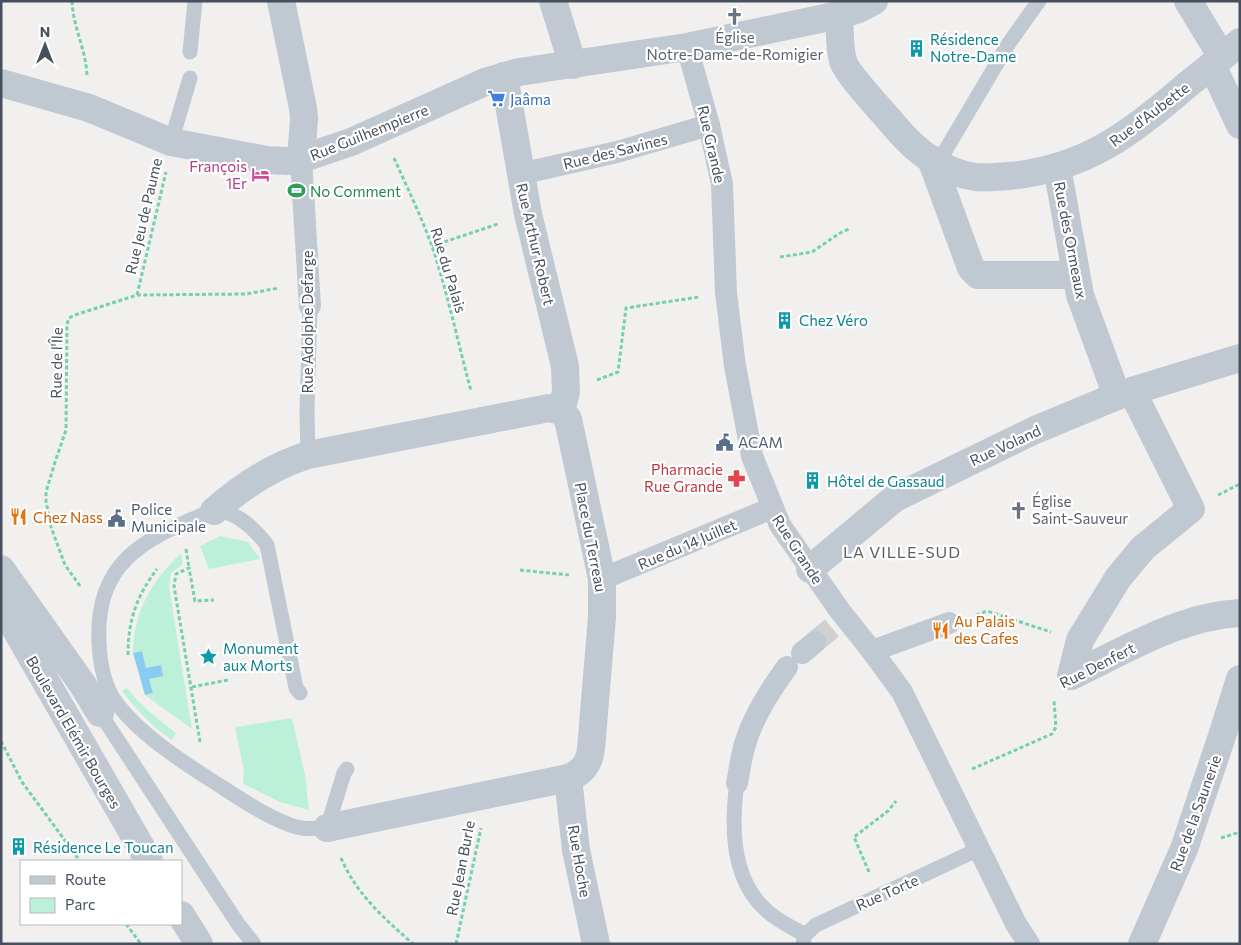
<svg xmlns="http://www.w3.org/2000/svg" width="1241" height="945" viewBox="0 0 1241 945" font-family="Commissioner,sans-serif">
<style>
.green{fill:#bdf0d8}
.water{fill:#89ccef}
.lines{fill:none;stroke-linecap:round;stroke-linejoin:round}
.pedestrian-tunnel{stroke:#d0d0d2;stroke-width:22;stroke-dasharray:22 11;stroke-linecap:butt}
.path{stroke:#74d0ae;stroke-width:3;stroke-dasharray:4 2.5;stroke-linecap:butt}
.service{stroke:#c0c8d2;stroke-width:15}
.pedestrian{stroke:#c0c8d2;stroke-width:22}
.minor{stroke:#c0c8d2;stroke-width:28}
.tertiary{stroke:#c0c8d2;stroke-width:28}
.labels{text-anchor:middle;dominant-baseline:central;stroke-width:4.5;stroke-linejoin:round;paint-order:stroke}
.worship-label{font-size:15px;fill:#5b616d;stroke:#fff}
.culture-label{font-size:15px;fill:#0d838f;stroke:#fff;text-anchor:start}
.shop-label{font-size:15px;fill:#366cbe;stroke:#fff;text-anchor:start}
.street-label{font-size:15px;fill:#47505e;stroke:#fff}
.hotel-label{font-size:15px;fill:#b23c85;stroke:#fff;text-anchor:end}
.leisure-label{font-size:15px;fill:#27864d;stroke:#fff;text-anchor:start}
.service-label{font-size:15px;fill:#4e5e75;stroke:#fff;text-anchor:start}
.health-label{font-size:15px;fill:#be3a42;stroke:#fff;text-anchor:end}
.food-label{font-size:15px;fill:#c56008;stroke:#fff;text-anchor:start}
.neighbourhood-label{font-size:16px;letter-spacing:1px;fill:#5c5f65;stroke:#fff}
</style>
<rect width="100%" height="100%" fill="#f2f0ef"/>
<g class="green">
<path d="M220,536L248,542L260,559L209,569L200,546Z"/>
<path d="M181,553L183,564L171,573L169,587L192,729L145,695L153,693L149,679L161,665L146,668L142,651L133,653C134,611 151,582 181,553Z"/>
<path d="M127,688C141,706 158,719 176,733L172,740C153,728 136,709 122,691Z"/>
<path d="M292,718L305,775L309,810L280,802L243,784L244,771L235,727Z"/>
</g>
<path class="water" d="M142,651L146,668L161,665L163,676L149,679L153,693L145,695L133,653Z"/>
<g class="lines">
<path class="pedestrian-tunnel" d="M815,642L838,623"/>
<g class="path">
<path d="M72,1C73,27 86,50 87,75"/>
<path d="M394,158C407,187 421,216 432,246C448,294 458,343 471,391"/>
<path d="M432,246L498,224"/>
<path d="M780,257L812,252L840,233L849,229"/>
<path d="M137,295L166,172"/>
<path d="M597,380L618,372L626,308L699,297"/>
<path d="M1218,495L1240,484"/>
<path d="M186,549L189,568"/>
<path d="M520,570L569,575"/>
<path d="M80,586L65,565L51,527L46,501V492L55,462L66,430L67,324L69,318L75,315L137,295L246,294L279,288"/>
<path d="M976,615L987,611L1051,632"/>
<path d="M128,655C128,621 136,597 157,569"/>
<path d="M192,687L228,680"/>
<path d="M1,741L22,782L80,861"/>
<path d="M200,742L174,586L176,574L189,568L195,601L214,600"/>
<path d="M972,769L1052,734L1056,727L1054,701"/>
<path d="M1221,838L1240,832"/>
<path d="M341,858C357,895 384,918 413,944"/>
<path d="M869,872L854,837L888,811L896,801"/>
<path d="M126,924L141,944"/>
<path d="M456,944L481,828"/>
</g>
<g class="service">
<path d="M190,52L195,1"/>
<path d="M171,142L190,78"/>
<path d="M938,163L1009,43L1039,1"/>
<path d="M308,455L307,412L310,306"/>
<path d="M300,693L296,688L267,545C254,528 231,505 207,513C142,540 95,563 99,643C100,663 104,685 115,701C138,733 181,761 214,782C236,796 272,821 297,827C307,830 317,828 327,828L344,773L347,769"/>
<path d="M100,713L238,924L254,944"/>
<path d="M737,783C731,826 731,879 766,910C777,921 792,927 805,935"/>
<path d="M803,944L805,935L816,925L979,849"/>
</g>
<g class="pedestrian">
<path d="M687,47L709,125L722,184L726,293L735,366L752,456L780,525L840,611L872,651L902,692L1016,924L1029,944"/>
<path d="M301,159L310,306"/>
<path d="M520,174L617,152L709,125"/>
<path d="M602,579L772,508"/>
<path d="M872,651L949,623"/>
<path d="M802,653L815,642"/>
<path d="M737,783C740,769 741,755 746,741C754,715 771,689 787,667"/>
</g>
<g class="minor">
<path d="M281,1L303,108L304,119L301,159"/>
<path d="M553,1L573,65"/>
<path d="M1188,1L1222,57"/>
<path d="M839,15C840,30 839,47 843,61C847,74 881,110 892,123C913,149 941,172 975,177C987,178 998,177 1009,176C1085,169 1132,133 1187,85C1205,71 1223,57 1240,42"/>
<path d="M1212,65L1240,125"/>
<path d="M504,76L528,214L565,366L566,392L561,411"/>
<path d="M1,83L89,108L171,142L267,160L288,161L301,159L351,142L485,82L519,72L687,47L839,15L859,9L874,1"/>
<path d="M931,159L971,268L978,275H1076"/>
<path d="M1057,167L1080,295L1117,396"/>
<path d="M214,511C241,487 273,466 308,455L549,408L561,411L568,419L602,579V617L591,749C589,764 582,773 568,778L327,828"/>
<path d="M1,569L83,685L100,713"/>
<path d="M810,569L895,498L1035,430L1117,396L1132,391"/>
<path d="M1071,676L1080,640L1118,578L1143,548L1191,509L1132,391L1240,358"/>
<path d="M1071,676C1124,651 1180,616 1240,613"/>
<path d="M568,778L576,850L596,944"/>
<path d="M1142,944L1184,849L1222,736L1240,679"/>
</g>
<g class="tertiary">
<path d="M1,602L11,621L149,861"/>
<path d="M181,915L199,944"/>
</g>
</g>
<defs>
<symbol id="church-bare" viewBox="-9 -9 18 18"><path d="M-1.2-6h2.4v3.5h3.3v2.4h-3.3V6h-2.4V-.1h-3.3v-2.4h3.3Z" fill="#6b7280" stroke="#fff" stroke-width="2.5" paint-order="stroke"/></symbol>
<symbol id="building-bare" viewBox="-9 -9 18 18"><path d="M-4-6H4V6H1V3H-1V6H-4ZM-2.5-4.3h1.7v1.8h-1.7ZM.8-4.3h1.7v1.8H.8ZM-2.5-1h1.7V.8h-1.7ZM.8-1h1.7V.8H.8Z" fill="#0f9aa8" stroke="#fff" stroke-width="2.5" paint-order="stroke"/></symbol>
<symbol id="supermarket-bare" viewBox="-9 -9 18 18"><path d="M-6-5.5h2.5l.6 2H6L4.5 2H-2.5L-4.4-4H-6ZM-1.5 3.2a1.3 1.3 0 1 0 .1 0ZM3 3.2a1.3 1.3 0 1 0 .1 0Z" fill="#3f7fe0" stroke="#fff" stroke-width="2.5" paint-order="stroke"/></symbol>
<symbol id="hotel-bare" viewBox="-9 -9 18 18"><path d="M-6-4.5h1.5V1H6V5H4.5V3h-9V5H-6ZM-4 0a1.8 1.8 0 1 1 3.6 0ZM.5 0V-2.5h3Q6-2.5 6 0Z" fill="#d1479c" stroke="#fff" stroke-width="2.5" paint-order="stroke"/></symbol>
<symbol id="stadium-bare" viewBox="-9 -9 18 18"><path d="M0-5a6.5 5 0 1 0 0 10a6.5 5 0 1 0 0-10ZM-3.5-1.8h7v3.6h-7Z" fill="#2e9e5b" stroke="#fff" stroke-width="2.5" paint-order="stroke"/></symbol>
<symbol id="civic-bare" viewBox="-9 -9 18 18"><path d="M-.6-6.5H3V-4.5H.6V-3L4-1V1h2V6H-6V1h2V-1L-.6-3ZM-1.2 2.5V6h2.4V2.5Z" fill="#5c6f8a" stroke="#fff" stroke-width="2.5" paint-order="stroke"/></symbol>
<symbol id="pharmacy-bare" viewBox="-9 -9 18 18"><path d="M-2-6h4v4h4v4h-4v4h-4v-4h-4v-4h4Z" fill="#e0444e" stroke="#fff" stroke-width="2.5" paint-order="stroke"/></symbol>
<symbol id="restaurant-bare" viewBox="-9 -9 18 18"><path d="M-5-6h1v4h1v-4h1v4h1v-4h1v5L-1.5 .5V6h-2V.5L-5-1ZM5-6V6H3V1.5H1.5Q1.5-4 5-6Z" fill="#e8710a" stroke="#fff" stroke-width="2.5" paint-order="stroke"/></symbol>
<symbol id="sight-bare" viewBox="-9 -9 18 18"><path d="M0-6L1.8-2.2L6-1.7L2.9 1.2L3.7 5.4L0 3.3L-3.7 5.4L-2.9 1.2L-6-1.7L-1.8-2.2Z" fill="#0f9aa8" stroke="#fff" stroke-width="2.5" paint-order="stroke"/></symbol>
</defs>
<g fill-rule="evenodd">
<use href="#church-bare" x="722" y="4" width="25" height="25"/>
<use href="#building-bare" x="904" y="36" width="25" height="25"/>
<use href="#supermarket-bare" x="484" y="86" width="25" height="25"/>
<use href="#hotel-bare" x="248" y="162" width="25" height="25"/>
<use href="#stadium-bare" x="284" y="178" width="25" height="25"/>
<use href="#building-bare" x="772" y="308" width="25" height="25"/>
<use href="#civic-bare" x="712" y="430" width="25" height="25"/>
<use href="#pharmacy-bare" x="724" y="466" width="25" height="25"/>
<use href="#building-bare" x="800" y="468" width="25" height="25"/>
<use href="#church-bare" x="1006" y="498" width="25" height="25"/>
<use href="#restaurant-bare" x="6" y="504" width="25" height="25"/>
<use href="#civic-bare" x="104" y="506" width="25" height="25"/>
<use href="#restaurant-bare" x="928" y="618" width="25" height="25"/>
<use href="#sight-bare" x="196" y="644" width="25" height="25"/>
<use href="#building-bare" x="6" y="834" width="25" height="25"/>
</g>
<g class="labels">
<g class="worship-label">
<text x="735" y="37">Église<tspan x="735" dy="17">Notre-Dame-de-Romigier</tspan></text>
<text x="1032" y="501" text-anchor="start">Église<tspan x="1032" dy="17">Saint-Sauveur</tspan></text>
</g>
<g class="culture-label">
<text x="930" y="39">Résidence<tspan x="930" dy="17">Notre-Dame</tspan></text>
<text x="799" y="320">Chez Véro</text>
<text x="827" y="481">Hôtel de Gassaud</text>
<text x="223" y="648">Monument<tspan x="223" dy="17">aux Morts</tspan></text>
<text x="33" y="847">Résidence Le Toucan</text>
</g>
<g class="shop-label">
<text x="510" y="99">Jaâma</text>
</g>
<g class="street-label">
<text transform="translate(1149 114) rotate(-37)">Rue d'Aubette</text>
<text transform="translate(369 132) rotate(-22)">Rue Guilhempierre</text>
<text transform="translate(712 144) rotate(77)">Rue Grande</text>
<text transform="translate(615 151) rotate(-14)">Rue des Savines</text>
<text transform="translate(143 216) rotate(-77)">Rue Jeu de Paume</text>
<text transform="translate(1071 240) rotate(79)">Rue des Ormeaux</text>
<text transform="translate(536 244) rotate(77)">Rue Arthur Robert</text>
<text transform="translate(449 270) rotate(73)">Rue du Palais</text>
<text transform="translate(307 322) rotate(-90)">Rue Adolphe Defarge</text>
<text transform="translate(56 363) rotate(-89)">Rue de l'Île</text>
<text transform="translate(1005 445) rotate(-25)">Rue Voland</text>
<text transform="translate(591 537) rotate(79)">Place du Terreau</text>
<text transform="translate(687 544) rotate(-23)">Rue du 14 Juillet</text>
<text transform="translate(798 549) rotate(57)">Rue Grande</text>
<text transform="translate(1097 665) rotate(-27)">Rue Denfert</text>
<text transform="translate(74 732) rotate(60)">Boulevard Elémir Bourges</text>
<text transform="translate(1195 813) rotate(-70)">Rue de la Saunerie</text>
<text transform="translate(580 861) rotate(80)">Rue Hoche</text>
<text transform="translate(460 868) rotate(-79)">Rue Jean Burle</text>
<text transform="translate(887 892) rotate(-24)">Rue Torte</text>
</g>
<g class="hotel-label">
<text x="247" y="166">François<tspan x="247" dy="17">1Er</tspan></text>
</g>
<g class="leisure-label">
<text x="310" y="191">No Comment</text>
</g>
<g class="service-label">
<text x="738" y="442">ACAM</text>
<text x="131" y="509">Police<tspan x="131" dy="17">Municipale</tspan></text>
</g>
<g class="health-label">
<text x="723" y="469">Pharmacie<tspan x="723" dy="17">Rue Grande</tspan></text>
</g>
<g class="food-label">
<text x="33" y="517">Chez Nass</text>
<text x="954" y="621">Au Palais<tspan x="954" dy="17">des Cafes</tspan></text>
</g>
<g class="neighbourhood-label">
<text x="902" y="551">LA VILLE-SUD</text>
</g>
</g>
<rect width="1241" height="945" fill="none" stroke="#47505e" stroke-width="5"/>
<rect x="20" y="860" width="162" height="65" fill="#ffffff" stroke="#b5b9bf"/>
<rect x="30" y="876" width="25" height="8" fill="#c0c8d2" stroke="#b5b9bf"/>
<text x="65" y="885" font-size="15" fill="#47505e">Route</text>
<rect x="30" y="898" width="25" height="15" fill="#bdf0d8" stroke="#b5b9bf"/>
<text x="65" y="910" font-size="15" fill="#47505e">Parc</text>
<g transform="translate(45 45)" stroke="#ffffff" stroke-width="4" paint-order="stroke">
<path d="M0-4L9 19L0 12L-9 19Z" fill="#47505e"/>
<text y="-8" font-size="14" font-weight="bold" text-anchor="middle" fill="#47505e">N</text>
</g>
</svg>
